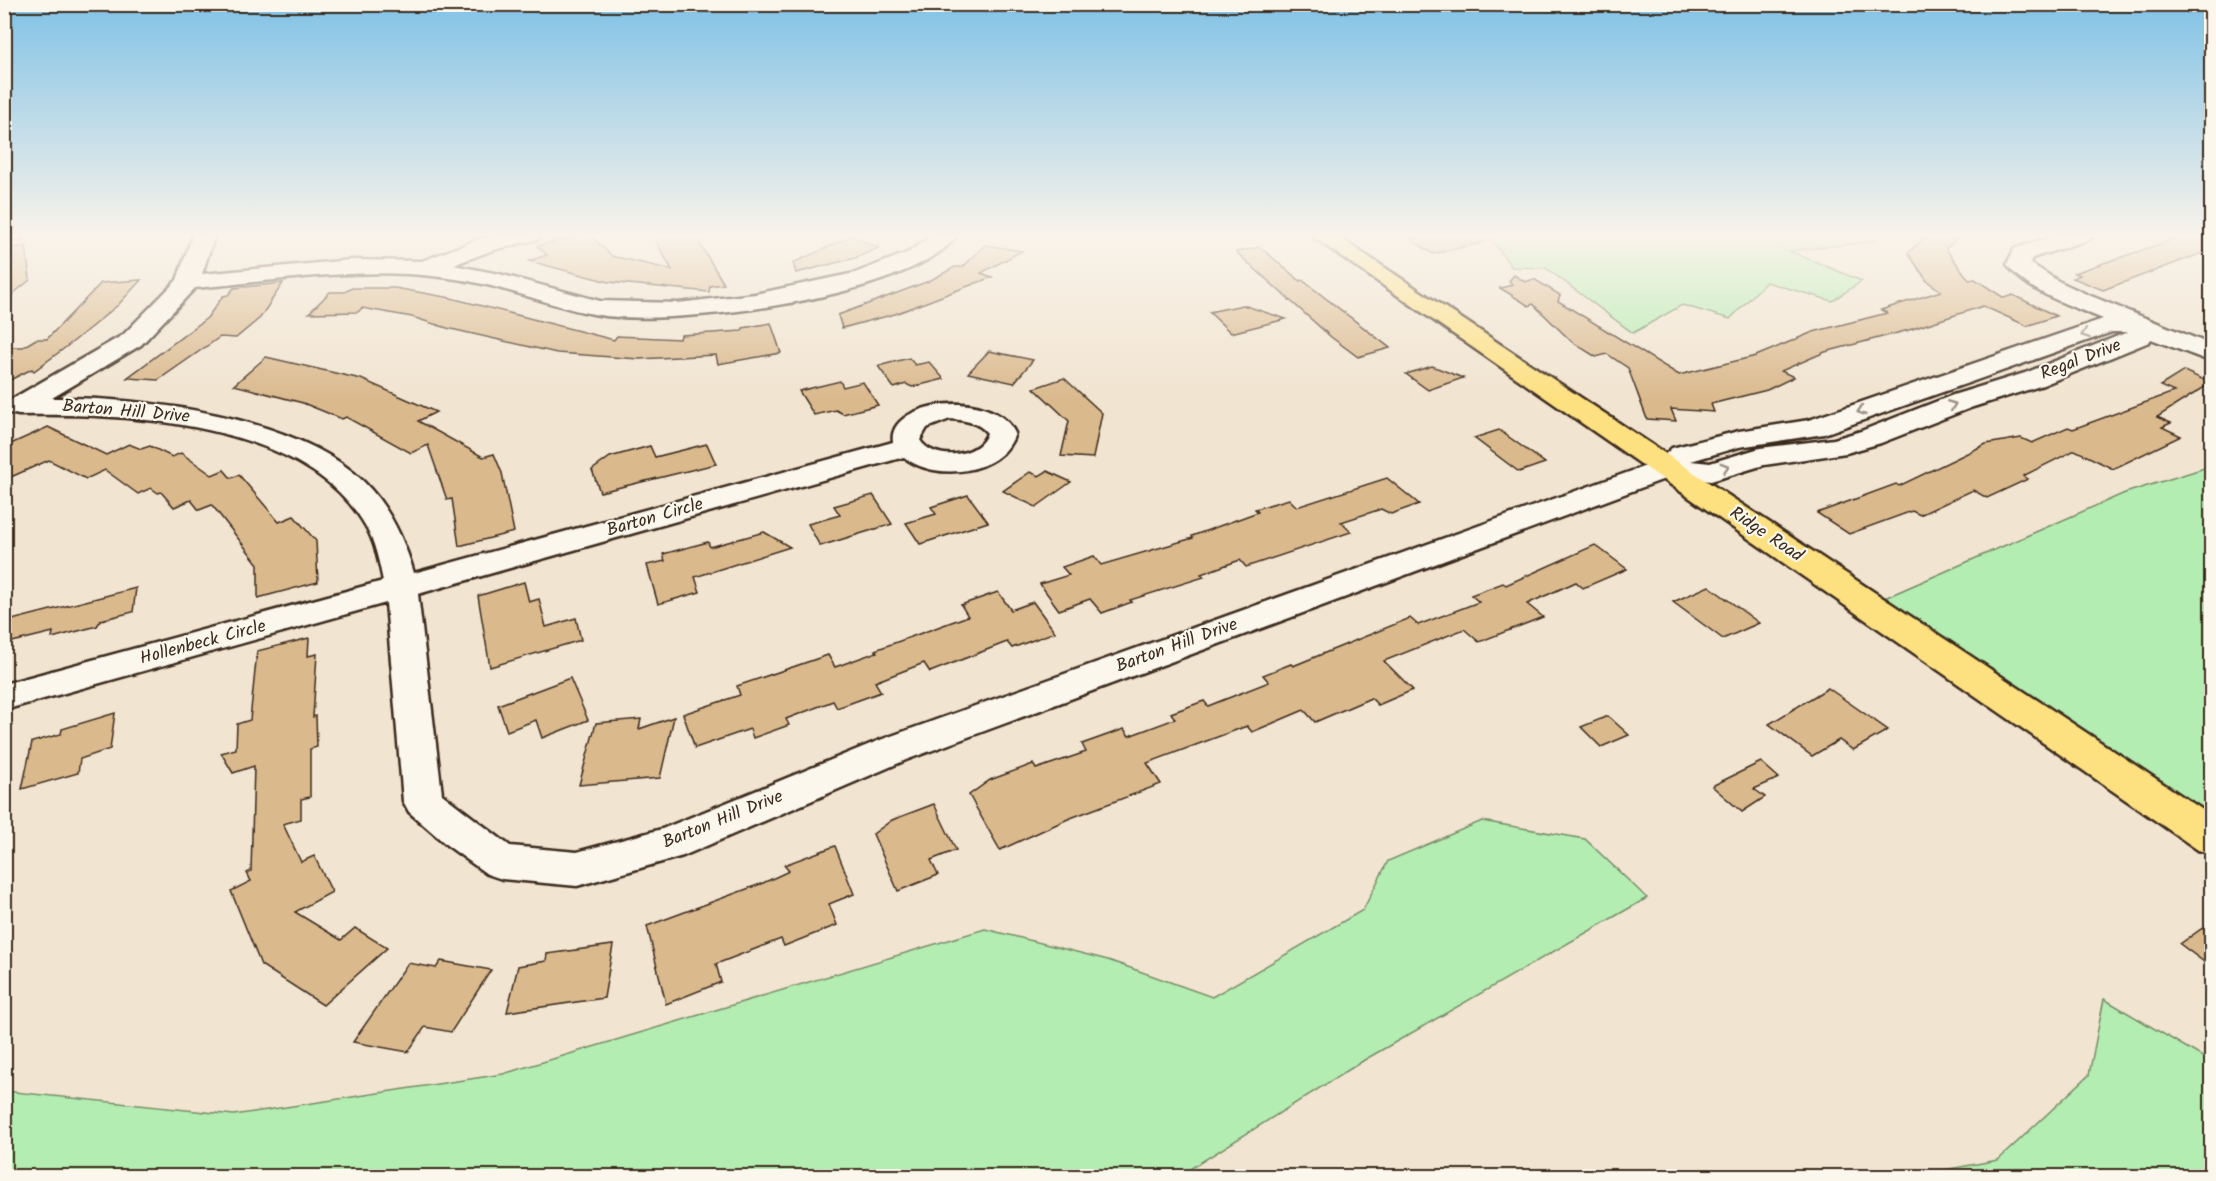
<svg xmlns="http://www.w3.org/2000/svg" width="2216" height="1181" viewBox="0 0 2216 1181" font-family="Kalam,sans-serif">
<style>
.green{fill:#b3edb1;stroke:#778c68;stroke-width:1.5}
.building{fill:#dab98d;stroke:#3b2a1e;stroke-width:1.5}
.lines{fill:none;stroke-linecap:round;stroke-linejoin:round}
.minor-casing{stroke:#3b2a1e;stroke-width:5}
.major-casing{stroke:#3b2a1e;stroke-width:5}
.minor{fill:#fbf7ec;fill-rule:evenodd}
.major{fill:#fde080;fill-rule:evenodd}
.oneway{stroke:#9b9085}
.labels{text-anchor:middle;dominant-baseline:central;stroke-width:4.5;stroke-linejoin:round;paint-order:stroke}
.street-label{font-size:18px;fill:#3b2a1e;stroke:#fbf7ec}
</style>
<rect width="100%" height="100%" fill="#f1e4d0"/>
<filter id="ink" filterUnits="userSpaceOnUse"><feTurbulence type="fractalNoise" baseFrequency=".0167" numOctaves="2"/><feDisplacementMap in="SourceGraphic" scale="12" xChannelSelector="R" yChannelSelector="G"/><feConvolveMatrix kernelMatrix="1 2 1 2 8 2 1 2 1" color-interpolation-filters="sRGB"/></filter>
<g filter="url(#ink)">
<g class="green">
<path d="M1487,234H1875L1876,241L1789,251L1862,281L1832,301L1766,282L1730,319L1682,305L1633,333L1546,268L1512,267Z"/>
<path d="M2211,466V821L1880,600L2125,493Z"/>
<path d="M1482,821L1585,839L1647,898L1366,1059L1179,1176H5V1091L234,1115L503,1074L985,929L1108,960L1212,997L1363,910L1388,861Z"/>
<path d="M2104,999L2211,1062V1176H1912L1998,1160L2089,1075Z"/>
</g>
<g class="building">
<path d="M589,234L612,256L672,270L652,234H694L724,284L710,286L709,292L609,282L529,261L547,255L537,246Z"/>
<path d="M1403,234H1484L1485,242L1433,254Z"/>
<path d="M1928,234H1961L1946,249L1969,280L1975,279L2004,298L2013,295L2056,316L2027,326L1983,306L1909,330L1825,352L1781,371L1794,377L1767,390L1711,404L1714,412L1671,409L1676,421L1647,419L1628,368L1607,354L1596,357L1572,342L1533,304L1529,306L1500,288L1513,285L1509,281L1514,275L1525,282L1534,279L1560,295L1558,301L1679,375L1756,356L1813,332L1887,313L1881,310L1941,291L1927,281L1908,253Z"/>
<path d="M2190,234L2211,237V250L2103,290L2073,278L2080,275L2074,273Z"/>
<path d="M852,236L879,248L855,258L796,273L793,263Z"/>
<path d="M985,245L1022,251L981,273L992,277L895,314L842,328L838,315L929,281L955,267H963Z"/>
<path d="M26,246L30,280L4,301V250Z"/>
<path d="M1260,247L1300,281L1302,280L1390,348L1358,357L1331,337L1236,252Z"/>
<path d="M141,280L118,305L74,341L34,371L32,369L4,383V351L12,347H23L36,339H47L101,283Z"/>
<path d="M283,283L260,318L236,338L220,337L158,380L127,378L207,318L223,296L228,295L234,288Z"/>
<path d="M352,288H395L451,298L614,340L617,336L680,339L681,335L742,331L743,328L771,323L781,353L718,364L716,355L639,359L557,353L447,328L412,317L362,308L358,312L309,313L330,292H345Z"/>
<path d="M1243,305L1286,319L1231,333L1209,312Z"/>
<path d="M989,351L1033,360L1014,383L968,373Z"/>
<path d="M266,357L361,379L436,412L418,421L483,457L494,454L502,473L514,532L459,546L452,499L447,500L428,445L411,453L346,417L342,419L303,403L234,385Z"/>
<path d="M909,358L915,365L929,362L944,379L912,387L906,384L894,388L878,366Z"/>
<path d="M1432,366L1463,378L1428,390L1406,374Z"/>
<path d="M2184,371L2211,383L2157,417L2171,423L2162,427L2181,436L2113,469L2075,450L2023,476L2028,479L1987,498L1973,490L1920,515L1912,511L1849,534L1817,513L1896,484L1899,486L1986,444L2021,438L2032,443L2068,427L2073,429L2174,392L2160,386Z"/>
<path d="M1064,378L1102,413L1093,458L1061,456L1069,421L1034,388Z"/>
<path d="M840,381L843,387L863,382L878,405L843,414L836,410L814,415L799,391Z"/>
<path d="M48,427L106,455L129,444L141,449L150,446L172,457L181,453L212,475L224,470L231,478L239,475L279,522L294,516L316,541L318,582L258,598V564L212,505L199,510L191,500L174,507L161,492L158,493L151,488L138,494L105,470L86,479L49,460L4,480V447Z"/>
<path d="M1499,430L1545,463L1519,472L1474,438Z"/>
<path d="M707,444L716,464L600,492L592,470L610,457L650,446L655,457Z"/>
<path d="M1047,471L1071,482L1036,507L1003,491L1030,472L1039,476Z"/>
<path d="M1387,478L1419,504L1391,514L1381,509L1341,522L1351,532L1246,567L1240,560L1201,574L1204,577L1130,600L1132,602L1102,613L1090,599L1059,610L1040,584L1069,575L1062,567L1094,556L1101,565L1193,538L1192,536L1258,512L1255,509L1289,499L1297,507Z"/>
<path d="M873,495L892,524L820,546L808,524L840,515L834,506Z"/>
<path d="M968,495L988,522L920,544L906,523L936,514L931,507Z"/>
<path d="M764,532L790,547L695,577L700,592L658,604L647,565L665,561L663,554L708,542L710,547Z"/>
<path d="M1595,545L1627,569L1583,588L1576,582L1527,604L1543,617L1479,642L1464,629L1384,661L1413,690L1378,705L1371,698L1315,722L1304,710L1252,732L1247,726L1147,763L1161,784L1068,819L1000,850L969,795L990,780L1033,764L1036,769L1086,752L1082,744L1124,729L1129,736L1175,719L1171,713L1204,701L1208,706L1269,682L1263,675L1291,664L1293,666L1410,618L1418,625L1479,602L1471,595L1503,583L1506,585Z"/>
<path d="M524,582L529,602L539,599L546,627L576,618L581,640L490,667L478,596Z"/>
<path d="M1709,586L1759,623L1723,639L1673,602Z"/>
<path d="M136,588L133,612L101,620L97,626L52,638L53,632L4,644V622Z"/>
<path d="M998,592L1011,610L1033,602L1055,632L1012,648L1007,642L930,672L924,663L875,682L881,692L837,708L833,701L786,719L789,725L753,738L750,729L695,748L683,714L740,695L737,686L828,655L835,667L877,652L875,650L968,616L961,605Z"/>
<path d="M309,638L308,656L317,654L313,717L316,716L317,747L310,749V797L301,799V819L283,824L301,862L314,856L332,892L295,912L341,940L355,928L387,948L323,1005L261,965L231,891L251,881L247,873L251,871L254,766L233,773L221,753L236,749L237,724L250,720L257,651Z"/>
<path d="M570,678L588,720L542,738L536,720L507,731L498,705Z"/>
<path d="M1828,688L1888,730L1853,750L1839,740L1812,756L1769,724Z"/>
<path d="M115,713L110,749L80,759L78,773L22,789L32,742L61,734L62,729Z"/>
<path d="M1608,716L1629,735L1601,747L1581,727Z"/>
<path d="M674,717L660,778L579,785L596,723L641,719L639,729Z"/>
<path d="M1761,762L1779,778L1754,789L1765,797L1742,812L1712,786Z"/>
<path d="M934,804L956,850L931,860L938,875L898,891L873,834L892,820Z"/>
<path d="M835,846L854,894L829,904L837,925L784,946L781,939L716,964L721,982L666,1004L647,926L763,883L789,871L784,865Z"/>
<path d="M2211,922V967L2180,944Z"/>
<path d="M613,945L604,998L507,1012L518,966L546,961L547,954Z"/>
<path d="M441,961L491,970L451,1032L425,1027L408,1052L353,1042L408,963L436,968Z"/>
</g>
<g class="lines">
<defs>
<g id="minor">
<path d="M4,234H24L21,239L4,241Z"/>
<path d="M193,234H215L202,274L351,260L422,261L477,240L504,234H541L538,239L493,250L453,265L499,274L600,301L678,303L755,294L855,273L909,252L934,234H958C914,298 673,327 599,315C566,310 534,297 502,289C472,280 440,276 408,274C337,270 265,282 195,288L141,345L52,398C142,397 298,416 364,482C389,507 404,539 414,573L893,442C886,401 993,386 1015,433C1003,475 934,482 904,457L418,594L442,794L510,846L577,852L662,829L880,740L1657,462L1672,448L1739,431L1809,420L2103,319C2072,306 2026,292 2007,264L2014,249L2060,234H2093L2090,239L2032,258L2030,263L2058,281L2086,294L2212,345V362L2151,339L2149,342L2043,385L1973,407L1881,443L1846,453L1764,465L1711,481L1670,477L906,760L683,856L577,886L502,879L487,874L448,846L409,812L403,801L386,603L4,710V684L383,581C379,562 375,541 365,525C305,421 125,413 19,415L9,413L5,407L12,399L123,335L177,280ZM2112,332H2128L2025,373L1953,395L1861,431L1834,439L1760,448L1710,463L1691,461L1739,447L1824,434ZM950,419C963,420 979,422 987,433C979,458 933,462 920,440L927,428Z"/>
</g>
<path id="major" d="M1309,234H1334L2212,816V854L2198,850Z"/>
</defs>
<use href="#minor" class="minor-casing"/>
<use href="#major" class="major-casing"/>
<use href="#minor" class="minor"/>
<use href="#major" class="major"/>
</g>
<defs><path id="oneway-chevron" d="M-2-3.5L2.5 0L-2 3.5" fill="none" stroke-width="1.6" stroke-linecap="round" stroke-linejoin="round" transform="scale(1.5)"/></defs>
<g class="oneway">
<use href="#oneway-chevron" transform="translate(2085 334) rotate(160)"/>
<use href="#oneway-chevron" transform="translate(1952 405) rotate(-22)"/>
<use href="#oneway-chevron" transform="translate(1861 411) rotate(161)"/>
<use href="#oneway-chevron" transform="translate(1725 467) rotate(-17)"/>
</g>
</g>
<linearGradient id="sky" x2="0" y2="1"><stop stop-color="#81c2e6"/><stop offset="0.59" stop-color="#f9f3ea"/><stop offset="1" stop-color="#f9f3ea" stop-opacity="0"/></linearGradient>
<rect width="2216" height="399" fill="url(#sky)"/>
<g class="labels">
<g class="street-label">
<text transform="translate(2081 360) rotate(-21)">Regal Drive</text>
<text transform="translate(126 412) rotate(5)">Barton Hill Drive</text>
<text transform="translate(655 518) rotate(-16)">Barton Circle</text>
<text transform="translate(1766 535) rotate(34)">Ridge Road</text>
<text transform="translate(203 643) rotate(-15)">Hollenbeck Circle</text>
<text transform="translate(1177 646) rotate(-20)">Barton Hill Drive</text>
<text transform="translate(723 820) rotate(-22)">Barton Hill Drive</text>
</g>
</g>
<rect width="2216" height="1181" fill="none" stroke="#fbf7ec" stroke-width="24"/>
<rect x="12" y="12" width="2192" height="1157" fill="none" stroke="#3b2a1e" stroke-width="2" filter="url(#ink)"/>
</svg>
